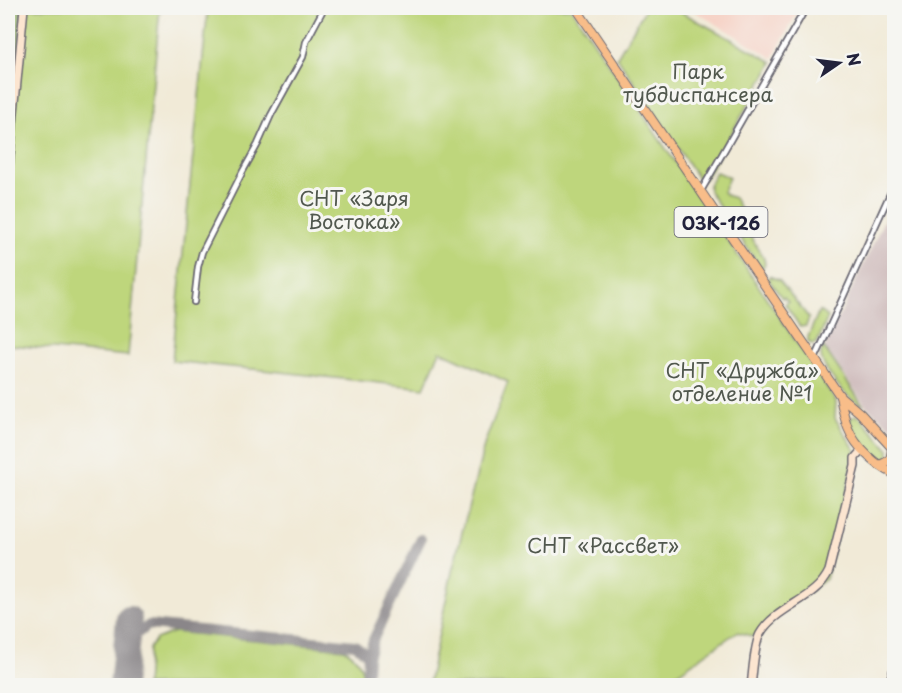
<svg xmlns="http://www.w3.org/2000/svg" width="902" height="693" viewBox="0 0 902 693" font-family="'Playpen Sans',sans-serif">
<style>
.built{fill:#f6d1c5}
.industrial{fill:#d1bfbf}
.green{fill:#bed67b;stroke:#707c5b;stroke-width:1.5}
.forest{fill:#96b76b;stroke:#5c6c53;stroke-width:1.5}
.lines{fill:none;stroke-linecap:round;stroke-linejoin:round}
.taxiway{stroke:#8a8689;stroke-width:10}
.runway{stroke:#8a8689;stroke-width:26}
.street-casing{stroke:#6a6872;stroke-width:8}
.secondary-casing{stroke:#6a6872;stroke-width:10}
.primary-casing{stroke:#6a6872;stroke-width:10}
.street{stroke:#fff;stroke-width:4.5}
.secondary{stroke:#fce5d0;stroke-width:7}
.primary{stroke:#f8bd89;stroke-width:8}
.rail{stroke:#22223b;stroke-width:1.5}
.labels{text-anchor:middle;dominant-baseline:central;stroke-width:6;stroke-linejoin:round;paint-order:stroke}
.shield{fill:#f6f6f2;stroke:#626272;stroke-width:1.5}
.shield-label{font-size:18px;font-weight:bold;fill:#22223b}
.park-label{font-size:20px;fill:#51584e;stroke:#f6f6f2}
</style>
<rect width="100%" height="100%" fill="#f6f6f2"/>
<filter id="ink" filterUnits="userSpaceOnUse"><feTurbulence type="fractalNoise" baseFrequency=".0167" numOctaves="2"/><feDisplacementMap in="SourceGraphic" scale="12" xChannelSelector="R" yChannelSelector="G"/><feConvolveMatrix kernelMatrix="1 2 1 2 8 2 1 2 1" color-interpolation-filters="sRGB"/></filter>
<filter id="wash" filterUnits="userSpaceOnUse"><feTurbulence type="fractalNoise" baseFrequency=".008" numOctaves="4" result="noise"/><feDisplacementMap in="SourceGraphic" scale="24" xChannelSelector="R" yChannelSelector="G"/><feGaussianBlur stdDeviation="1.35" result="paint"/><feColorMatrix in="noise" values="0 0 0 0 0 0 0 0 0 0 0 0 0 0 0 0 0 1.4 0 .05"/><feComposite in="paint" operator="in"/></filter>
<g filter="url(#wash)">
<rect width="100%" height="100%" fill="#f1ead7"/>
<path class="built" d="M689,8H792L798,11L773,58Z"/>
<path class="industrial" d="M894,199V429L866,406L825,347Z"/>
<g class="green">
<path d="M24,8H160L128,356L11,345L8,362V176Z"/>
<path d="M208,8H571L836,401L835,418L856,451L826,579L781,612L758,638L737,632L668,680L672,685H428L452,572L485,442L508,382L440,351L424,388L272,371L172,361Z"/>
<path d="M646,8H674L773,62L705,179L703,180L697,177L617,57Z"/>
<path d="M716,172L729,177L723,192L726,195L734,198L742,212L735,219L731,221L728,220L709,191V185Z"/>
<path d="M748,231L764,259L765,264L763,267H760L741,239L743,234Z"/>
<path d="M769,276L779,280L809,318L806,326L800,327L785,304L788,302L784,297L782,298L768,279Z"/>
<path d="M819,311L828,317L817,343L812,344L808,342V337Z"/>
<path d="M823,346L863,405C849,402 822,369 821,355C821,352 822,349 823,346Z"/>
<path d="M856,415L860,417L889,450V457L880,461C870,451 849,434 850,418Z"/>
<path d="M174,632L344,649C360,659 364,667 362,685H146L149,648L156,639Z"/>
</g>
<path class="forest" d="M8,8H22L8,154Z"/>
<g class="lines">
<g class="taxiway">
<path d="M127,641L149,625L355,645L366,653L368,658L366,686"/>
<path d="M368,658L373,640L421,539"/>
</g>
<path class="runway" d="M122,686L129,619"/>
</g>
</g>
<g filter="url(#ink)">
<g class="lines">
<defs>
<g id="street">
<path d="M701,191L806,8"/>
<path d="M194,302L198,267L202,252L243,171L258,144L271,115L303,57L306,42L324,8"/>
<path d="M815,359L894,185"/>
</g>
<g id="secondary">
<path d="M8,176L24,8"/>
<path d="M751,686C753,672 754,645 760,634C776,606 816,600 829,571L855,466V458L862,450"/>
</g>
<g id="primary">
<path d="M576,8L840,396"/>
<path d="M894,450L860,413L840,396C842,407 844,418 848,428C856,448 876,465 894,474"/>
<path d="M879,465C891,461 891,459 892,447"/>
</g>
</defs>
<use href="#street" class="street-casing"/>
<use href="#secondary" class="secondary-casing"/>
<use href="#primary" class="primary-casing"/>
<use href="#street" class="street"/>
<use href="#secondary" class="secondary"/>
<use href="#primary" class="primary"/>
<path class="rail" d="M884,686L894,656"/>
</g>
</g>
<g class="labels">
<rect class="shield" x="674.5" y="207" width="93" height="30" rx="4.5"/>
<g class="shield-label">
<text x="721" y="222">03К-126</text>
</g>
<g class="park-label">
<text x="698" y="71">Парк<tspan x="698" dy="23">тубдиспансера</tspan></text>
<text x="354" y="198">СНТ «Заря<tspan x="354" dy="23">Востока»</tspan></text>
<text x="742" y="370">СНТ «Дружба»<tspan x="742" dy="23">отделение №1</tspan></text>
<text x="603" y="545">СНТ «Рассвет»</text>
</g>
</g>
<rect width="902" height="693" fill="none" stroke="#f6f6f2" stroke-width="30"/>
<g transform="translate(839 63) rotate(76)" stroke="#f6f6f2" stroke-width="4.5" paint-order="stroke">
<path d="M0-4.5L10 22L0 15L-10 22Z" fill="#22223b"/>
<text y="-9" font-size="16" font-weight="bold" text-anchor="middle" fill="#22223b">N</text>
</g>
</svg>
